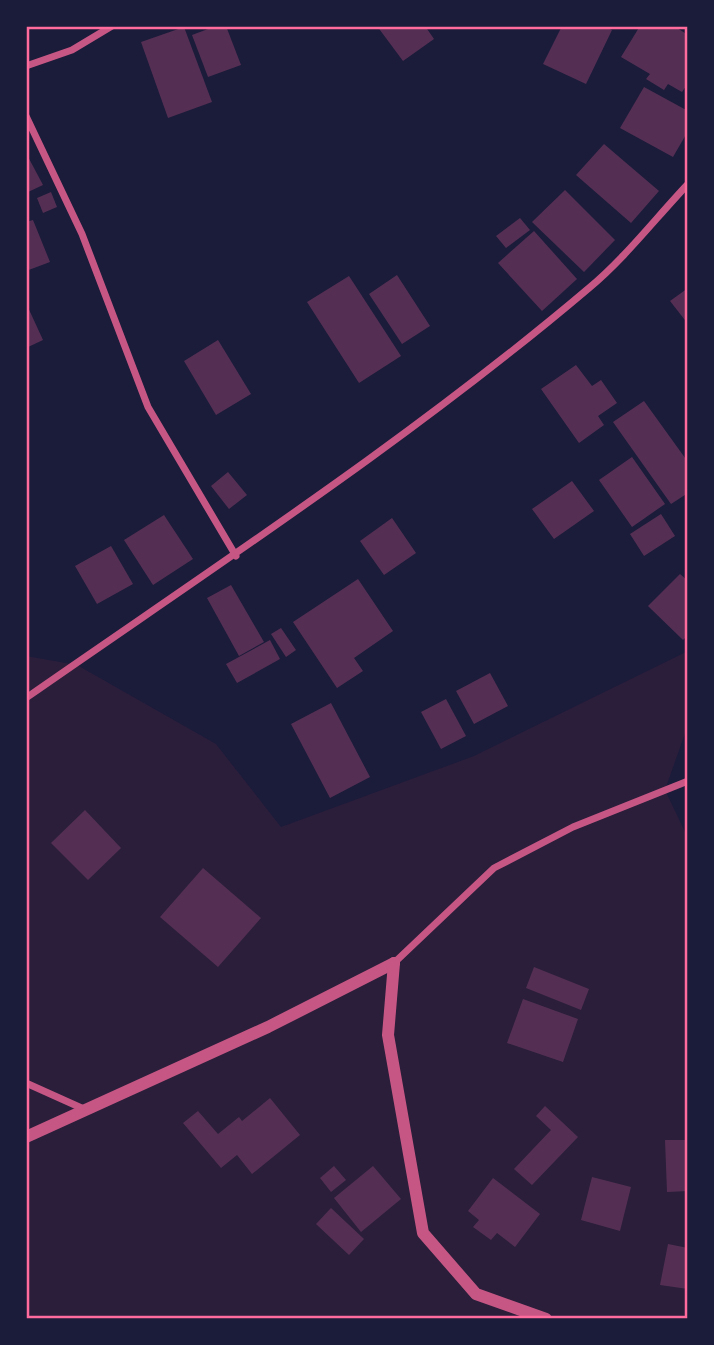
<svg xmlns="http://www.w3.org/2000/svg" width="714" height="1345" viewBox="0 0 714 1345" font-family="Ubuntu,sans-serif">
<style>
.green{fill:#2a1e3b}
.building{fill:#542f53}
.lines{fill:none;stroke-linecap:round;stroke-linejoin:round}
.minor{stroke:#c65784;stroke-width:7}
.tertiary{stroke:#c65784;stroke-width:12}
.neatline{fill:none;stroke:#ff6b9d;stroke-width:2.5}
</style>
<rect width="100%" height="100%" fill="#1b1b3a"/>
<path class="green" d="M688,651V725L665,790L688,838V1319H26V656L77,665L216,744L281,827L474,756Z"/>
<g class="building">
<path d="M216,26H226L241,65L208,77L192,35Z"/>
<path d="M377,26H425L434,39L403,61Z"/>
<path d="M562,26H603L612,30L586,84L543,64Z"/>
<path d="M640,26H674L688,35V83L682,92L668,84L664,90L646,79L650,74L621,57Z"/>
<path d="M184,27L212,102L168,118L141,42Z"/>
<path d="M644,87L688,111V131L673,157L620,128Z"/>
<path d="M604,144L659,191L631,223L576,175Z"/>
<path d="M26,153L43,185L26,193Z"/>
<path d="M565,190L615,240L584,272L532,222Z"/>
<path d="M51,192L57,207L43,213L37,198Z"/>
<path d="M520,218L530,230L506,248L496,236Z"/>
<path d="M33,220L50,262L26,271V222Z"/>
<path d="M534,231L577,279L542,311L498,263Z"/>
<path d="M397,275L430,326L402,344L369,294Z"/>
<path d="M349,276L401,356L359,383L307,302Z"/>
<path d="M688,288V324L670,301Z"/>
<path d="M26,303L43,340L26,348Z"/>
<path d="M218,340L251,394L216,415L184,361Z"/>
<path d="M576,365L592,386L601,380L617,403L598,416L604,425L579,443L541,389Z"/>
<path d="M644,401L688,462V493L671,504L613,422Z"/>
<path d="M632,457L665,504L632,527L599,480Z"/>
<path d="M228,472L247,495L229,509L211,486Z"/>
<path d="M572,481L594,511L554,539L532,509Z"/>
<path d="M661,514L675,536L644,556L630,534Z"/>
<path d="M164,515L193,559L153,585L124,540Z"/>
<path d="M392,518L416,553L384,575L360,541Z"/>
<path d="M111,546L133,584L97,604L75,566Z"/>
<path d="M680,574L688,581V635L683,640L648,606Z"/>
<path d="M358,579L393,631L354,658L363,671L337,688L293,622Z"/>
<path d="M231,585L264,642L239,656L207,598Z"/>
<path d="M281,628L296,650L286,657L271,634Z"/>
<path d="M270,640L280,659L237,683L226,664Z"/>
<path d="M490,673L508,706L474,724L456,691Z"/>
<path d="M446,699L466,736L441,749L421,712Z"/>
<path d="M331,703L370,777L330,798L291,724Z"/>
<path d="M85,810L121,848L88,880L51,843Z"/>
<path d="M203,868L261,918L218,967L160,917Z"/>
<path d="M534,967L589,989L581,1010L526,988Z"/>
<path d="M523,999L578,1019L563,1062L507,1043Z"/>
<path d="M270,1098L300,1135L252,1174L237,1155L221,1168L183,1123L198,1111L218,1134L239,1117L242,1121Z"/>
<path d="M545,1106L578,1137L532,1185L514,1169L551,1130L536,1116Z"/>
<path d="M665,1140H688V1191L667,1192Z"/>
<path d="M334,1166L346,1180L331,1192L320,1178Z"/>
<path d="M373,1166L401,1199L361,1232L334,1198Z"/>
<path d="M592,1177L631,1187L620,1231L581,1220Z"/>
<path d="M493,1178L540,1214L515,1247L497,1233L491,1240L473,1227L479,1220L468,1211Z"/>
<path d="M331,1208L364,1239L349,1255L316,1224Z"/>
<path d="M668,1244L688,1248V1289L660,1285Z"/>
</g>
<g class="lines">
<g class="minor">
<path d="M26,66L72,50L112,26"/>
<path d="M26,116L82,234L148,407L236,556"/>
<path d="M26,698C217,565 412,438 589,288C625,258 655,219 688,184"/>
<path d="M394,963L494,868L573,827L688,781"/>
<path d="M26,1083L86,1110"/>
</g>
<g class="tertiary">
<path d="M394,963L388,1035L423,1233L476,1294L546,1319"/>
<path d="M26,1137L268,1027L394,963"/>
</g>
</g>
<rect width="714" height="1345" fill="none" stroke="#1b1b3a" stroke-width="56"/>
<rect x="28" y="28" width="658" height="1289" class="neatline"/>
</svg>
